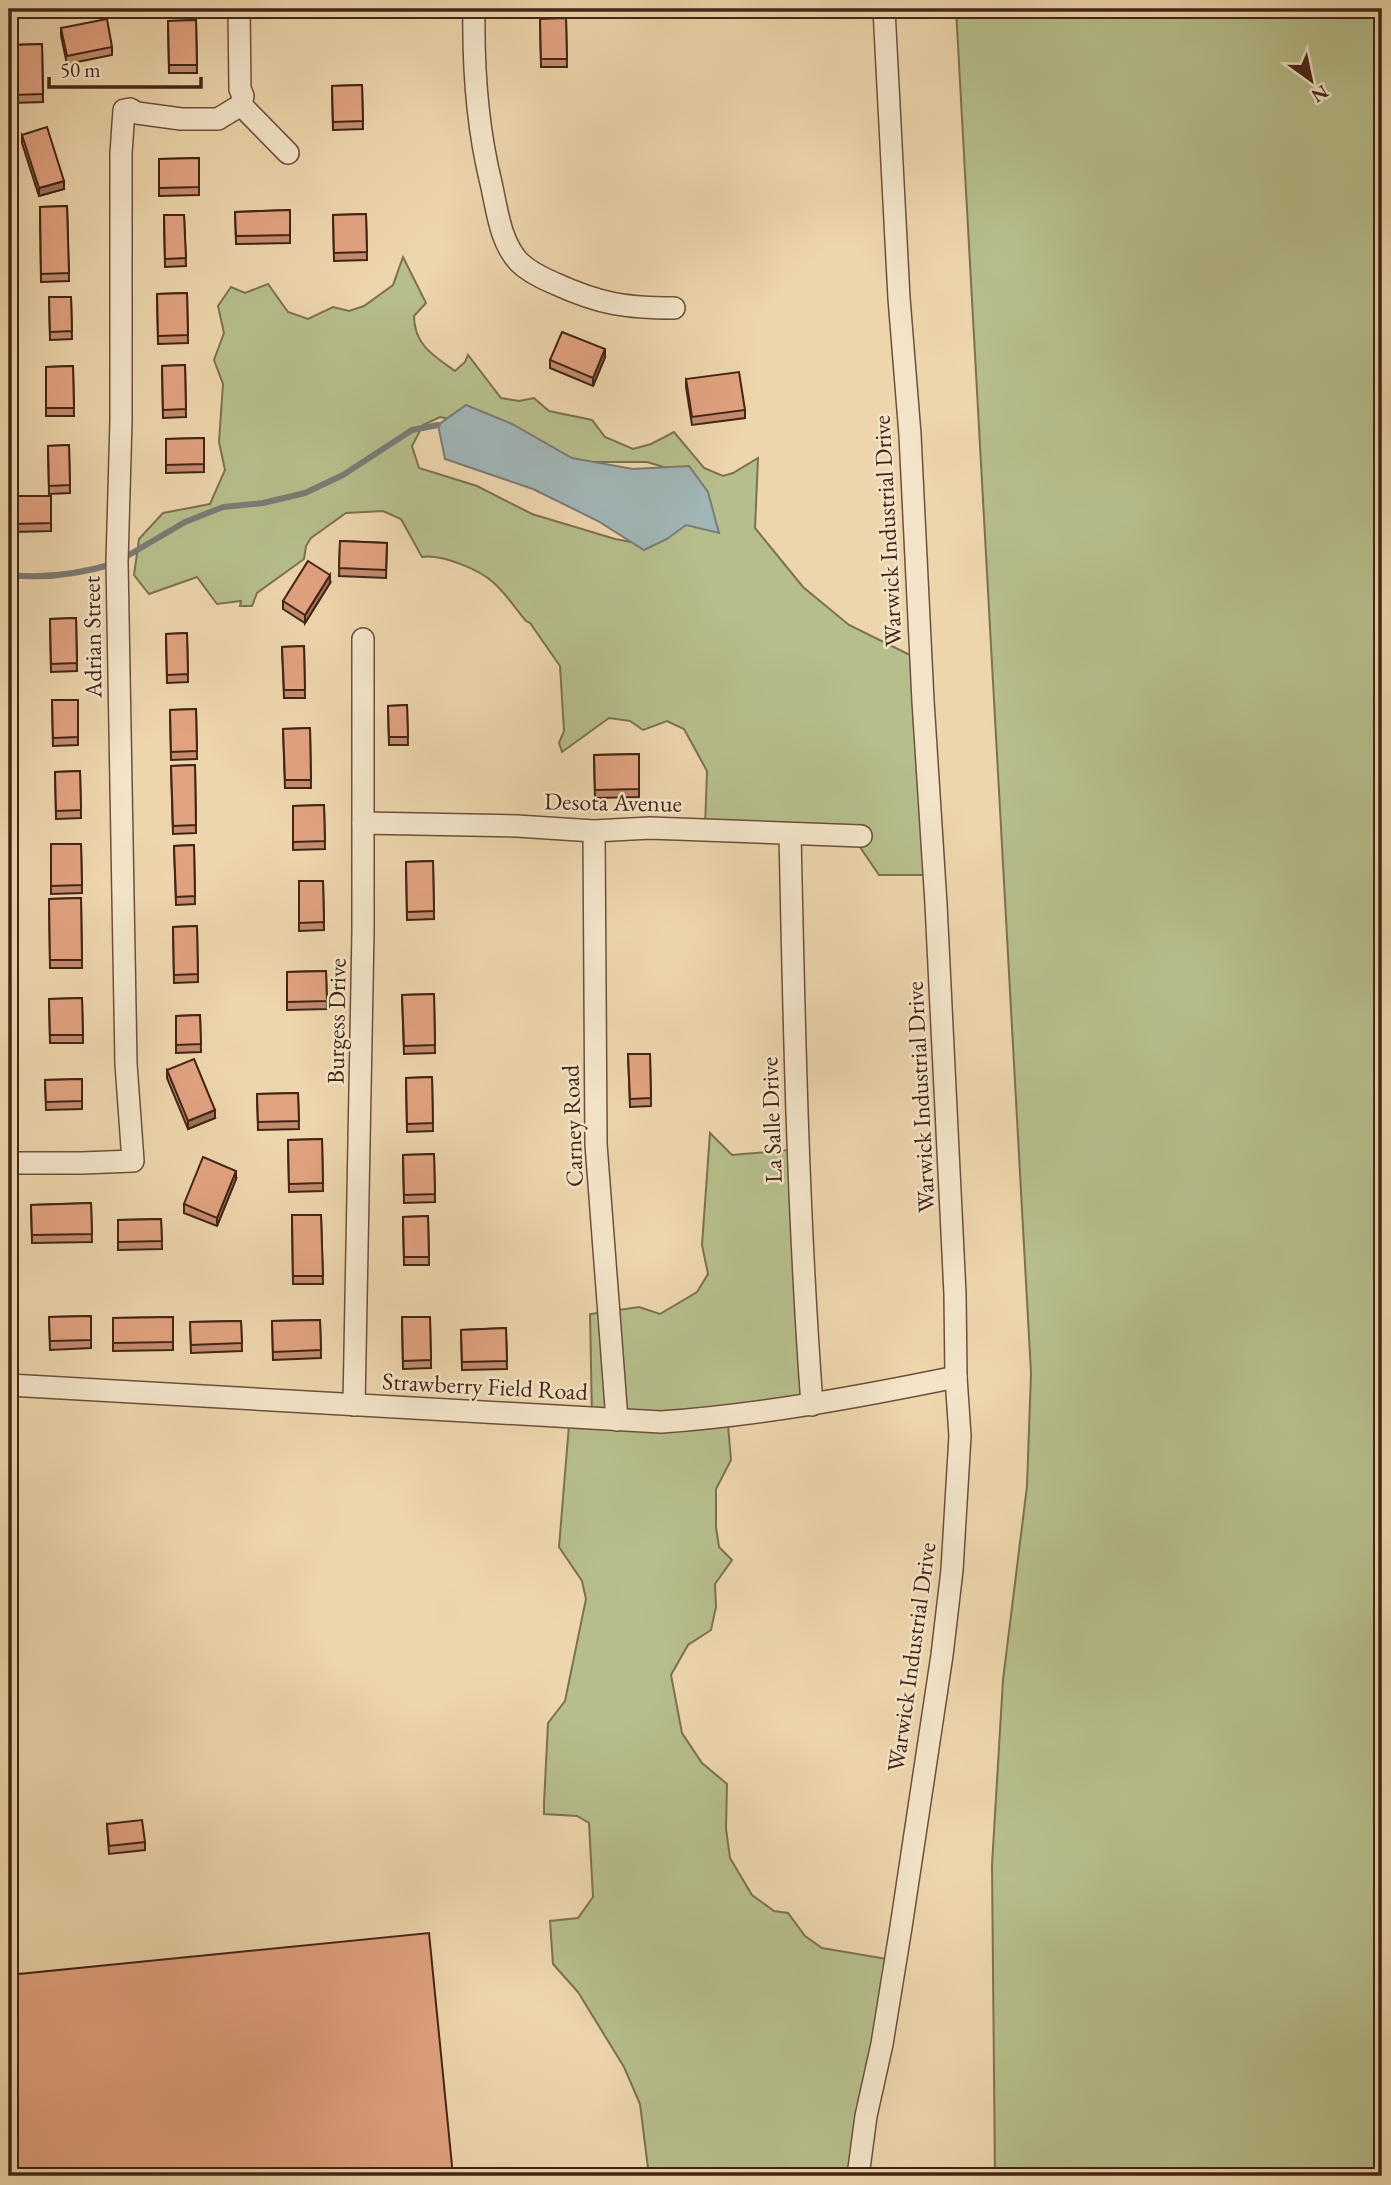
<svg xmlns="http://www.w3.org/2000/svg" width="1391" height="2185" viewBox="0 0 1391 2185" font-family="'EB Garamond',serif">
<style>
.green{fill:#b6be8b;stroke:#7d7150;stroke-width:2;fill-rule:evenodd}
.water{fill:#a0b5b6;stroke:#7b7b76;stroke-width:2}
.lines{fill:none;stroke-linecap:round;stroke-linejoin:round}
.stream{stroke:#7b7b76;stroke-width:6}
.minor-casing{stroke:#6e503b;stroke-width:24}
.minor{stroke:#f3e4c9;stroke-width:21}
.wall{fill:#c28b6e;stroke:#442415;stroke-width:2}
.shaded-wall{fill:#9e715a;stroke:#442415;stroke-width:2}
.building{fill:#e1a280;stroke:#442415;stroke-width:2}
.labels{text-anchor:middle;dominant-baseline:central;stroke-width:5;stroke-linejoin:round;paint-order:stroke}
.street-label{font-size:24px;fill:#442415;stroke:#f3e4c9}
</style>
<rect width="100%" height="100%" fill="#edd5ac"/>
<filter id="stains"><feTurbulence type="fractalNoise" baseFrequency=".00286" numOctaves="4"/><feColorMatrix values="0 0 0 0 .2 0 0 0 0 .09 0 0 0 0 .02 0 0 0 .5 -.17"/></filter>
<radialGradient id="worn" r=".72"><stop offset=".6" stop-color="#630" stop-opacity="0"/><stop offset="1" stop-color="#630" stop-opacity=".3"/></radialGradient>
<g class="green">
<path d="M956,9H1382V2176H995L992,1865L1003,1680L1027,1486L1031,1373Z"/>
<path d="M403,257L426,303L414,316C414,345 434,356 455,371L465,362L468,355L501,398L519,401L534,398L549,411L592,420L605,437L633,449L651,444L674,432L704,468L723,476L733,473L758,458L755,528L803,587L849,625L920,660L932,875H879L851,834L705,827L707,771L684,729L667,721L643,730L630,721L609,718L562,752L559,743L564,731L560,666L530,623L526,621C516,609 506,594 494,583C479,569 441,554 422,557L401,519L383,511L346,513L311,538L306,546L304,559L257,593L252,606H240L241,601L217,604L197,577L149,594L134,575L139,539L163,513L210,504L225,470L219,442L223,384L214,360L224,333L218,306L231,287L245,293L268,284L288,312L308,319L333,307L349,311L364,306L393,285ZM440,417L486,427L577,460L587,462H647L667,468L647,545L615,539L532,514L477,486L419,468L412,446L423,425Z"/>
<path d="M710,1133L732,1155L788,1150L803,1403L727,1413L731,1460L716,1489V1527L719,1547L732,1560L715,1584L716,1607L711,1630L688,1645L671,1675L682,1733L702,1763L727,1784L726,1829L730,1858L752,1895L774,1911L788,1913L805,1936L822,1948L893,1960L859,2176H649L640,2104L624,2067L578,1992L553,1964L550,1921L578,1918L593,1897L589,1823L577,1816L544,1814V1803L548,1723L565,1701L586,1599L582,1581L559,1547L569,1425L592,1416L590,1314L639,1307L660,1314L697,1292L708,1274L702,1245Z"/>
</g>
<path class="water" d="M466,405L512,424L572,458L633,469L689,466L708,492L719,533L686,525L667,539L644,550L598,521L533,489L445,459L438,425Z"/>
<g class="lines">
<g class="stream">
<path d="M122,559L185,522L223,507L263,503L305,493L343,475L412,430L438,425"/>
<path d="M9,575C44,579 79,574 113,564"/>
</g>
<defs>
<g id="minor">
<path d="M239,9L240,89L243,96L241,105L288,153"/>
<path d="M474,9C473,68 477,126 491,183C497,209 500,242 519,262C529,272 544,279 556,284C600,304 626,308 674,308"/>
<path d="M363,823L517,826L594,831L650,828L861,836"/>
<path d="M594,831L596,1144L617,1420"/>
<path d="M790,834C794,1024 798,1215 812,1405"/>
<path d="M9,1163H82L133,1161L126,1064L117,562L121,420V153L124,110L130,109L137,113L181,119H218L241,105"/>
<path d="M9,1385L661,1422C760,1415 858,1397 956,1377"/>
<path d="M354,1405L363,932V639"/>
<path d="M858,2176L866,2116L882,2044L901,1927L942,1655L952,1570L960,1436L956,1377L955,1294L936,904L923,701L910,435L899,298L884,9"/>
</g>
</defs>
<use href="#minor" class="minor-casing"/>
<use href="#minor" class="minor"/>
</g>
<g class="wall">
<path d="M299,9H329V17L299,18Z"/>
<path d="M409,9H438L409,10Z"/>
<path d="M566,18L567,67H541L540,19Z"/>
<path d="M196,20L197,73H169L168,21Z"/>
<path d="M61,28L112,47V55L67,64L61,36Z"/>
<path d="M42,44L43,102L13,103L12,45Z"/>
<path d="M362,85L363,129L333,130L332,86Z"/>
<path d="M22,135L64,189L39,196L22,143Z"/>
<path d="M199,158V195L159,196V159Z"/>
<path d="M67,206L69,281L41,282L40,207Z"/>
<path d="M290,210V243L236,244L235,212Z"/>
<path d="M366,214L367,260L334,261L333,215Z"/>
<path d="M164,215H184L186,266L165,267Z"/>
<path d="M187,293L188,343L158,344L157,294Z"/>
<path d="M49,297H71L72,339L50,340Z"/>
<path d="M605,357L593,386L550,368V360Z"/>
<path d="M185,365L186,417L163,418L162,366Z"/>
<path d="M73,366L74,416H46V367Z"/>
<path d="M686,379L745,410V418L692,425L686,387Z"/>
<path d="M204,438V472L166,473V439Z"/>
<path d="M69,445L70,493L49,494L48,446Z"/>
<path d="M14,496H51V531L15,532Z"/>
<path d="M340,541L387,543L386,578L339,576Z"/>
<path d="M330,583L305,623L283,609V601Z"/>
<path d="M76,618L77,671L51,672L50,619Z"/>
<path d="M187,633L188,682L167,683L166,634Z"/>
<path d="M304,646L305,698H284L282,647Z"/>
<path d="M52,700H78V745L53,746Z"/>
<path d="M407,705L408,745H389L388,706Z"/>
<path d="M196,709L197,759L171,760L170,710Z"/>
<path d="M310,728L311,788H285L283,729Z"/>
<path d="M639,754V797L595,798L594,755Z"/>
<path d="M195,765L196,833L173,834L171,766Z"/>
<path d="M80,771L81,818L56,819L55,772Z"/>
<path d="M324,805L325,849L293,850V806Z"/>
<path d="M51,844H81L82,893L51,894Z"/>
<path d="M194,845L195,904L176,905L174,846Z"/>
<path d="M433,861L434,919L407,920L406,862Z"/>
<path d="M299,881H323L324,930L299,931Z"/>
<path d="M81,898L82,968H50L49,899Z"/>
<path d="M197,926L198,982L174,983L173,927Z"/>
<path d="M326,971L327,1009L287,1010V972Z"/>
<path d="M434,994L435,1053L404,1054L402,995Z"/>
<path d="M82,998L83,1043H50L49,999Z"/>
<path d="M200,1015L201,1052L176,1053V1016Z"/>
<path d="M628,1054H650L651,1106L630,1107Z"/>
<path d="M167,1070L215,1118L188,1129L167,1078Z"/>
<path d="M432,1077L433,1131L407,1132L406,1078Z"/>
<path d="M82,1079V1109L46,1110L45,1080Z"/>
<path d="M298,1093L299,1129L258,1130L257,1094Z"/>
<path d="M322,1139L323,1191L289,1192L288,1140Z"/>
<path d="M434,1154L435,1202L404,1203L403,1155Z"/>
<path d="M236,1179L217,1226L184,1213V1204Z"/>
<path d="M91,1203L92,1242L32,1243L31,1205Z"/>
<path d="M292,1215H321L323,1284H293Z"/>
<path d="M428,1216L429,1265H404L403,1217Z"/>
<path d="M161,1219L162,1249L118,1250V1220Z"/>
<path d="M91,1316V1348L50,1350L49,1317Z"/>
<path d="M173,1317V1350L113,1351V1318Z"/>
<path d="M402,1317H430L431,1368L403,1369Z"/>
<path d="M320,1320L321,1358L273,1360L272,1321Z"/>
<path d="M241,1321L242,1351L191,1353L190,1322Z"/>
<path d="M506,1328L507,1369L462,1370L461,1330Z"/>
<path d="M107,1824L145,1842V1850L109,1854Z"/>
</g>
<g class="shaded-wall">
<path d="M64,181V189L39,196V188Z"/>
<path d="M605,349V357L593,386V378Z"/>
<path d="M330,575V583L305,623V615Z"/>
<path d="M215,1110V1118L188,1129V1121Z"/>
<path d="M236,1171V1179L217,1226V1218Z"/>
</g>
<g class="building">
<path d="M299,9H329L299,10Z"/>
<path d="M566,18L567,59H541L540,19Z"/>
<path d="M107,19L112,47L67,56L61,28Z"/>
<path d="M196,20L197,65H169L168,21Z"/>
<path d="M42,44L43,94L13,95L12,45Z"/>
<path d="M362,85L363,121L333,122L332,86Z"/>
<path d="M47,127L64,181L39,188L22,135Z"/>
<path d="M199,158V187L159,188V159Z"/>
<path d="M67,206L69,273L41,274L40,207Z"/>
<path d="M290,210V235L236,236L235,212Z"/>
<path d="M366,214L367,252L334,253L333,215Z"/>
<path d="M164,215H184L186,258L165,259Z"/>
<path d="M187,293L188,335L158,336L157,294Z"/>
<path d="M49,297H71L72,331L50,332Z"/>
<path d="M562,332L605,349L593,378L550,360Z"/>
<path d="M185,365L186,409L163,410L162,366Z"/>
<path d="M73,366L74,408H46V367Z"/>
<path d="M739,372L745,410L692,417L686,379Z"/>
<path d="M204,438V464L166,465V439Z"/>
<path d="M69,445L70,485L49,486L48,446Z"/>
<path d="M14,496H51V523L15,524Z"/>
<path d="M340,541L387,543L386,570L339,568Z"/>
<path d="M308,561L330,575L305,615L283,601Z"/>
<path d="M76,618L77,663L51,664L50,619Z"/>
<path d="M187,633L188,674L167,675L166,634Z"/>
<path d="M304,646L305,690H284L282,647Z"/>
<path d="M52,700H78V737L53,738Z"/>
<path d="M407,705L408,737H389L388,706Z"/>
<path d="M196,709L197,751L171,752L170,710Z"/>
<path d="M310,728L311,780H285L283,729Z"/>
<path d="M639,754V789L595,790L594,755Z"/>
<path d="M195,765L196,825L173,826L171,766Z"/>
<path d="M80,771L81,810L56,811L55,772Z"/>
<path d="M324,805L325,841L293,842V806Z"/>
<path d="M51,844H81L82,885L51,886Z"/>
<path d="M194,845L195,896L176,897L174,846Z"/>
<path d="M433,861L434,911L407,912L406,862Z"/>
<path d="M299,881H323L324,922L299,923Z"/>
<path d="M81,898L82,960H50L49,899Z"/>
<path d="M197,926L198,974L174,975L173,927Z"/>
<path d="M326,971L327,1001L287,1002V972Z"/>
<path d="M434,994L435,1045L404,1046L402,995Z"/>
<path d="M82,998L83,1035H50L49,999Z"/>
<path d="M200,1015L201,1044L176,1045V1016Z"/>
<path d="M628,1054H650L651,1098L630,1099Z"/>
<path d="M194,1059L215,1110L188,1121L167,1070Z"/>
<path d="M432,1077L433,1123L407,1124L406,1078Z"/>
<path d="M82,1079V1101L46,1102L45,1080Z"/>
<path d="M298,1093L299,1121L258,1122L257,1094Z"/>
<path d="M322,1139L323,1183L289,1184L288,1140Z"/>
<path d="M434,1154L435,1194L404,1195L403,1155Z"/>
<path d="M203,1157L236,1171L217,1218L184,1204Z"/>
<path d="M91,1203L92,1234L32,1235L31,1205Z"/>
<path d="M292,1215H321L323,1276H293Z"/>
<path d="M428,1216L429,1257H404L403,1217Z"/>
<path d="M161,1219L162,1241L118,1242V1220Z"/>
<path d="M91,1316V1340L50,1341L49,1317Z"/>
<path d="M173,1317V1342L113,1343V1318Z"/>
<path d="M402,1317H430L431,1360L403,1361Z"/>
<path d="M320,1320L321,1350L273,1352L272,1321Z"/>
<path d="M241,1321L242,1343L191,1345L190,1322Z"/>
<path d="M506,1328L507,1361L462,1362L461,1330Z"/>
<path d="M142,1820L145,1842L109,1846L107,1824Z"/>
<path d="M429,1933L453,2176H9V1975Z"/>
</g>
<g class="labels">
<g class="street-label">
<text transform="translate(887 531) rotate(-93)">Warwick Industrial Drive</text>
<text transform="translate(92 637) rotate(-91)">Adrian Street</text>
<text transform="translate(613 802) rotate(1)">Desota Avenue</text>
<text transform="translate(336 1021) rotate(-89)">Burgess Drive</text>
<text transform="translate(920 1097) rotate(-93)">Warwick Industrial Drive</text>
<text transform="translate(771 1120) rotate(-92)">La Salle Drive</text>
<text transform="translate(572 1126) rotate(-92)">Carney Road</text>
<text transform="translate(485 1386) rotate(3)">Strawberry Field Road</text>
<text transform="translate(911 1657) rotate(-82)">Warwick Industrial Drive</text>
</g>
</g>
<rect width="1391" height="2185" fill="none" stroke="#edd5ac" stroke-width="35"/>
<rect x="10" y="10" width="1370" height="2164" fill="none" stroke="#442415" stroke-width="3.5"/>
<rect x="18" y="18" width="1356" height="2150" fill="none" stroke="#442415" stroke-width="2"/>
<g transform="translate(1311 80) rotate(147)" stroke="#f3e4c9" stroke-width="5" paint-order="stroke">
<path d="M0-5L12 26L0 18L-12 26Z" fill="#442415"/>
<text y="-10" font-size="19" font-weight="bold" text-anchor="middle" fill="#442415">N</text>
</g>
<path d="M49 77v10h152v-10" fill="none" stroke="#442415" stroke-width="3.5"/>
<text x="60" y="77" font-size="21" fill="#442415" stroke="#f3e4c9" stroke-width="5" paint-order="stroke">50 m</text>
<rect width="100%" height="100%" filter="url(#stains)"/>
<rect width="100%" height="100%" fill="url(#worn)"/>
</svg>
